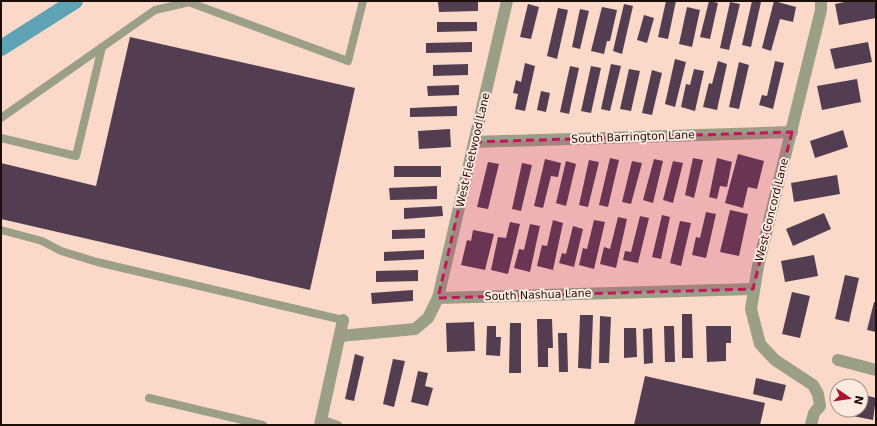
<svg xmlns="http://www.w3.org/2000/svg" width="877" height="426" viewBox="0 0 877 426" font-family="'DejaVu Sans',sans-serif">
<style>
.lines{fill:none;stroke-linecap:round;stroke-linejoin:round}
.canal{stroke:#5ea3b4;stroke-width:16}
.building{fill:#533d51}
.service{stroke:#9b9f88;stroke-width:8}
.minor{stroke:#9b9f88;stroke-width:12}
.marked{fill:#c2185b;fill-opacity:0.2;stroke:#c2185b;stroke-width:3;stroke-dasharray:8 5;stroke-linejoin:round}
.labels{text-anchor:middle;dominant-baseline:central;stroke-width:4;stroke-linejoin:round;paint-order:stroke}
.street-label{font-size:11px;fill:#1a0f09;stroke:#fee9df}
</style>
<rect width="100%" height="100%" fill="#fbd9c9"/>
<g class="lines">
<path class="canal" d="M1,48L75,1"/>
</g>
<g class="building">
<path d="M478,1V11L439,12L438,2Z"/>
<path d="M666,1H676L668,39L658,37Z"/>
<path d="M709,1L718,3L710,39L700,37Z"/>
<path d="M752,1L761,2L751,47L742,45Z"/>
<path d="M774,1L796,7L793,22L780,19L771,51L762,48Z"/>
<path d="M849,1H876V18L839,25L835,4Z"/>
<path d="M730,2L740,4L729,50L720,48Z"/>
<path d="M528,4L539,7L531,39L520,37Z"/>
<path d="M624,4L633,6L622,54L613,51Z"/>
<path d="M602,7L617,10L610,41H607L604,54L591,51Z"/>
<path d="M687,7L700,10L692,47L679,44Z"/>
<path d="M558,8L568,10L557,59L547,56Z"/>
<path d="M580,9L589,11L580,49L572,47Z"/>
<path d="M644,15L654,18L647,43L637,40Z"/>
<path d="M437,22H477V31L437,32Z"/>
<path d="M130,37L355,88L310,290L1,219V163L96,186Z"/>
<path d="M472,42V52L426,53V43Z"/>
<path d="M868,42L872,62L835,69L830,49Z"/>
<path d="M675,59L686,62L675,107L665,104Z"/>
<path d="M718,61L727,64L717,110L703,107L709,83L712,84Z"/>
<path d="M775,61L784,63L773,109L759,105L762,95L767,96Z"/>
<path d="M739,62L749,65L739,109L729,107Z"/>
<path d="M525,63L535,66L525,111L515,109L518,94L513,93L516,80L521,82Z"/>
<path d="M468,64V75L433,76V65Z"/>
<path d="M611,64L621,66L610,111L601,109Z"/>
<path d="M570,66L579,68L569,114L560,112Z"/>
<path d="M591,66L601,68L591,113L581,111Z"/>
<path d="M629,69L640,71L631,111L620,109Z"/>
<path d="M694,69L704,71L695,111L681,107L686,84L690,85Z"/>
<path d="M652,70L662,73L652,115L642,113Z"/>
<path d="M857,79L861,102L822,110L817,86Z"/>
<path d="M459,85V95L428,96L427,86Z"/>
<path d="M541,91L550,93L546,112L537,110Z"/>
<path d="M457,106V116L410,117V108Z"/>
<path d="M450,129L451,147L419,149L418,131Z"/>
<path d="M843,130L848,147L815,158L810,141Z"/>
<path d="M738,154L764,161L757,189L748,187L743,208L725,203Z"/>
<path d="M610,158L619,160L608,207L599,205Z"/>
<path d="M693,158L703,160L694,198L685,195Z"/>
<path d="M717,158L732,162L727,187L720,186L717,199L709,197Z"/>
<path d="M545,159L561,163L558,177L551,176L543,208L534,206Z"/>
<path d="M654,159L663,161L653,203L643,200Z"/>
<path d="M589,160L599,162L588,207L579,205Z"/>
<path d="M566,161L576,164L566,206L556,203Z"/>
<path d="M632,161L642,163L631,204L622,202Z"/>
<path d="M673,161L683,163L673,203L663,200Z"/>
<path d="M488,162L499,164L488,209L477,207Z"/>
<path d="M522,163L532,165L521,211L512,209Z"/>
<rect x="394" y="166" width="47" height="11"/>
<path d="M837,175L840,194L794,202L791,183Z"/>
<path d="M437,186V199L390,200L389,188Z"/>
<path d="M442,206L443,216L404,219V208Z"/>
<path d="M730,210L748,214L739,256L720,252Z"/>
<path d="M706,212L716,214L706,258L692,255L696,237L700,238Z"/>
<path d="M824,213L831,229L793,246L786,229Z"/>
<path d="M662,215L670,217L661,259L652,257Z"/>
<path d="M640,216L649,218L638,263L623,260L625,251L631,252Z"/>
<path d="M618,217L627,219L616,268L600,264L604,247L610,249Z"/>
<path d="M553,220L563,223L553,270L537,266L542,245L547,246Z"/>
<path d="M594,220L605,222L594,269L579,265L583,248L587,249Z"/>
<path d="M680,221L691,223L681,266L670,263Z"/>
<path d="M510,222L520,224L508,274L491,270L498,237L506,238Z"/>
<path d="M530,224L540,226L530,272L514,268L519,249L524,250Z"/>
<path d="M573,226L583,229L574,267L559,263L562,253L566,254Z"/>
<path d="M425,229V238L392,239V230Z"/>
<path d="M473,230L494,234L485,270L461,265L467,240L471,241Z"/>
<path d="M424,250V259L384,261V252Z"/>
<path d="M814,255L818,276L785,282L781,261Z"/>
<path d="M418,270V281L376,282V271Z"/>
<path d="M845,275L859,278L849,322L835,319Z"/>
<path d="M413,290V301L372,304L371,293Z"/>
<path d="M792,292L810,296L800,338L782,334Z"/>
<path d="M874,302H876V332L867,330Z"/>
<path d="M682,314H692L693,358H682Z"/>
<path d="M580,315H593L591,369L578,368Z"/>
<path d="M600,316L611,317L609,363H599Z"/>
<path d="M537,319H552L553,348H548V367H538Z"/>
<path d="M474,322L475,351L447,352L446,323Z"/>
<path d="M510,323H521V373H509Z"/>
<path d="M487,326H496V337H501L500,356L486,355Z"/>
<path d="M664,326H674L675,362H665Z"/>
<path d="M706,326H731V343H726V361L707,362Z"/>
<path d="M624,328H636L637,357L624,358Z"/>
<path d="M652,328L653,363L644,364L643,329Z"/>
<path d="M558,333H567L568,372H559Z"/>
<path d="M355,354L364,357L354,401L345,399Z"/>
<path d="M393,359L405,361L394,407L383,404Z"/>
<path d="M418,371L428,373L425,386L433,388L428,406L411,402Z"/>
<path d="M645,376L765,403L760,425H634Z"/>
<path d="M756,378L786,385L782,401L753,394Z"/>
<path d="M861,394L876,398L873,420L853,416L854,413L849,412V410H861Z"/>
</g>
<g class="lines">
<g class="service">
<path d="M191,3L348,61L363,1"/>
<path d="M1,118L155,10L194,1"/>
<path d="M1,138L76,156L102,47"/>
<path d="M1,230L42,241L61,251L97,262L343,320"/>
<path d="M149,398L263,425"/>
<path d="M321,419L338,425"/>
</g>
<g class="minor">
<path d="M474,142L792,132"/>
<path d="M438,298L507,1"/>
<path d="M340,336L415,329L428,318L438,298L753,289"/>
<path d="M838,360L876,370"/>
<path d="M320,425L343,320"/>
<path d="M811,425L814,413L820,406L818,394L813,385L775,360L760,344L751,309L758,266L821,10V1"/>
</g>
</g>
<path class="marked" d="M792,132L753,289L438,298L474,142Z"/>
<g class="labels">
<g class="street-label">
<text transform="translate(633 137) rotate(-2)">South Barrington Lane</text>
<text transform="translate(473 150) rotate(-77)">West Fleetwood Lane</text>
<text transform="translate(772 210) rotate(-76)">West Concord Lane</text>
<text transform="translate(538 295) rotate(-2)">South Nashua Lane</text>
</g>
</g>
<rect width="877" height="426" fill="none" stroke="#1a0f09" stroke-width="4"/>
<g transform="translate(849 398) rotate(103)"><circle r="19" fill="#fee9df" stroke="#a39289"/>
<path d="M0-3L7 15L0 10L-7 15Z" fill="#aa1331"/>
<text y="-6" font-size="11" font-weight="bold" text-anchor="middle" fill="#1a0f09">N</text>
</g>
</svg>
